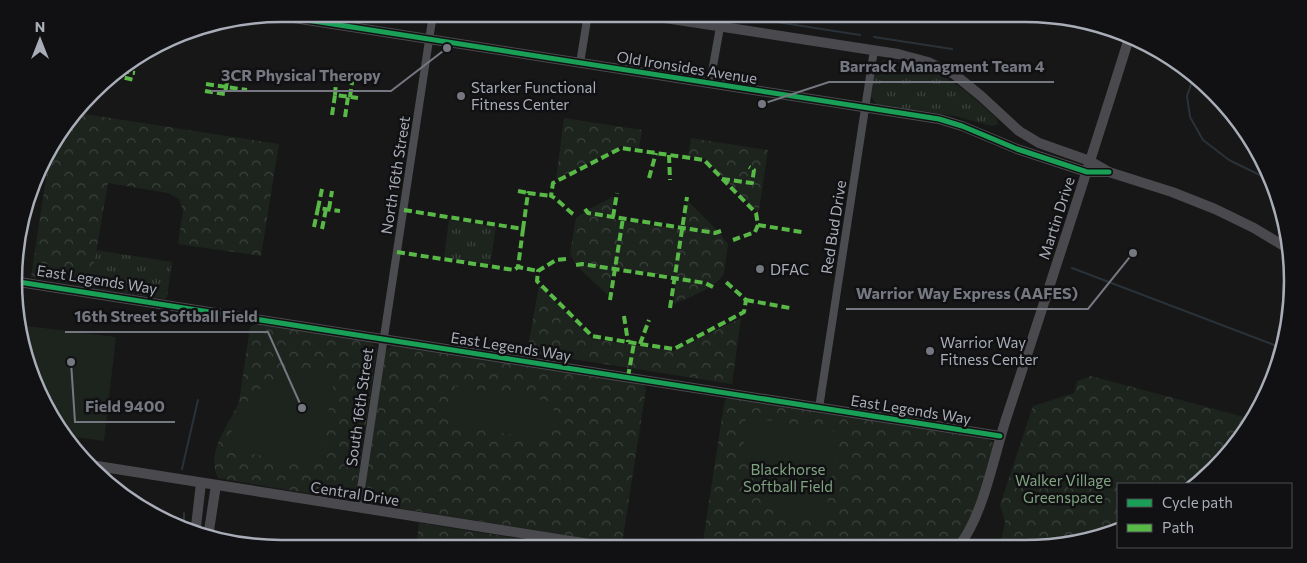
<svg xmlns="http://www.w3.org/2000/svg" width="1307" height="563" viewBox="0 0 1307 563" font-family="Commissioner,sans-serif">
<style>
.grass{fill:url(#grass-tufts)}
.park{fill:url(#park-crowns)}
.pitch{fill:#1d241e}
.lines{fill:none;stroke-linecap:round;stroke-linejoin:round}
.stream{stroke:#2a3239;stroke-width:2}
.street{stroke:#4b4c50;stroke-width:8}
.secondary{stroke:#4a4a4e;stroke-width:10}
.quiet{stroke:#58b947;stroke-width:4;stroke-dasharray:8 4;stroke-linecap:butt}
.cycleway-casing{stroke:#111113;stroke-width:8}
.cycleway{stroke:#1a9f57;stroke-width:5}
.poi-dot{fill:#757880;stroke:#111113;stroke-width:2}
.labels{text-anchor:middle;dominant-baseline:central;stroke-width:5;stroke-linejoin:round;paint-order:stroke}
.street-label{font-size:15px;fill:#a8adb8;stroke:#111113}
.poi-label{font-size:15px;fill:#a8adb8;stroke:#111113;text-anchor:start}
.park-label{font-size:15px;fill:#7fa381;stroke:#111113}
.rim{fill:none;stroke:#a8adb8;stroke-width:2.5}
.leader{fill:none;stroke:#757880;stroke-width:2}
.callout-dot{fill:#757880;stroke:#111113;stroke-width:2}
.callout-label{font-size:16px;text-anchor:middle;font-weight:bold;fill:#757880;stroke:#111113;stroke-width:5;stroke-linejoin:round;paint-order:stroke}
</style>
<defs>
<pattern id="grass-tufts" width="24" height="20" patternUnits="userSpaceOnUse" patternTransform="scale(1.25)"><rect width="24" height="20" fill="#1d241e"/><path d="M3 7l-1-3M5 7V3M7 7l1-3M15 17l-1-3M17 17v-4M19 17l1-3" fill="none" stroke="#3b413d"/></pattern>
<pattern id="park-crowns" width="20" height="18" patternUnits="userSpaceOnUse" patternTransform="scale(1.25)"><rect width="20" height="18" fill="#1d241e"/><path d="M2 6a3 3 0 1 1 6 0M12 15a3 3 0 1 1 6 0" fill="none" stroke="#3b413d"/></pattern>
</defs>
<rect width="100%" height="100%" fill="#171717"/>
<g class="grass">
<path d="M884,60C932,60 964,88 997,119L998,124L992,126L955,116L876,104L871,96C873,85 872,64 884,60Z"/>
<path d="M449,220L496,227L490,265L444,258Z"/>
<path d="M96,250L172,262L167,297L165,299L90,287Z"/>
</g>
<g class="park">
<path d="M78,113L279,144L261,256L178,244L183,210L179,199L168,193L108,183L90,287L31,277L51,145Z"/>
<path d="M564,118L642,130L639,148L621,146L556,179Z"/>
<path d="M691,138L768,150L759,210L757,211L704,158L688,156Z"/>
<path d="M613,197L615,198L611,219L683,230L687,203H690L716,229L728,244L724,274C714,289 689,297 674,304L676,277L613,267L608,295C598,285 572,265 570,253L576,218L589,209Z"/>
<path d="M539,286L592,339L673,351L741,318L732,384L527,352Z"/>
<path d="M255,324L371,342L377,348L356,492L352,499L347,500L218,478C205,452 229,425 239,402L250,327Z"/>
<path d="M393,345L643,384L646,389L622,544L367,503L363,495L385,351Z"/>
<path d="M1091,376L1252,419L1238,444L1198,484H1118V531L1061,547H1000L1005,521L1000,505L1033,406L1074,393L1077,381Z"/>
<path d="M730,398L987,439L993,443V447C984,477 973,525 952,547L702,548L724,404L726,399Z"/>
<path d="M419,523L578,548L416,549Z"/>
</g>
<g class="pitch">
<path d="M19,325L116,337L104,441L67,436L49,415L19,333Z"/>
<path d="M311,370L335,373L320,461L314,464L228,450C233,403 264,375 311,370Z"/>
<path d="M455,386L555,402L549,440L448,425Z"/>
<path d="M746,417L831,430L836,433L838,442L824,522C811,520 796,517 783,511C759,499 746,470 744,444C743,435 745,426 746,417Z"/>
</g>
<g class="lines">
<g class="stream">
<path d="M750,18L860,35"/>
<path d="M874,37L952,49"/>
<path d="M1194,76L1187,96L1190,117L1203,140L1229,160L1270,180"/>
<path d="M1072,268L1282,348"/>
<path d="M182,469L198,400"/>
<path d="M184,513V528"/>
</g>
<g class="street">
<path d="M580,63L588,14"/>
<path d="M710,83L720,27"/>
<path d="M819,408L874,50"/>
<path d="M358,508L433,14"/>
</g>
<g class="secondary">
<path d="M639,14L898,54L928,62L954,74L981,96L1019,131L1039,143L1090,161L1109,172L1172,192L1215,209L1254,228L1289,249"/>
<path d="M275,15L939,119L962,126L1017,149L1087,172H1109"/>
<path d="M19,282L1000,436"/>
<path d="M91,465L615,548"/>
<path d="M195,535L201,483"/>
<path d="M208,537L216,485"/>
<path d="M958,547C984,516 994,453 1008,413C1049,288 1090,163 1129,38"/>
</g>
<g class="quiet">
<path d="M121,71L135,73"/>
<path d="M113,75L134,80"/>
<path d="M228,78L247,80"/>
<path d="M206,84L247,90"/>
<path d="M205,91L225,94L229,69"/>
<path d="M335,95L336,81L339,74"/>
<path d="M350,97L353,75"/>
<path d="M332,115L335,95L358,98"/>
<path d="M345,117L348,97"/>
<path d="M669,155L670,180"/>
<path d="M649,178L656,153"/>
<path d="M722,179L752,183L754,170L749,167"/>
<path d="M322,189L318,208L340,211"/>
<path d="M518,191L528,193"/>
<path d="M329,209L332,191"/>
<path d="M585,209L588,213L715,233L721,231"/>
<path d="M404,210L523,229L518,267L538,271"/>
<path d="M573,214C566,209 558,199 551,196L553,183L621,148L704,160L756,213L758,225L755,232L733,240"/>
<path d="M613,217L617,193"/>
<path d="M758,225L802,232"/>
<path d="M314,227L318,208"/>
<path d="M322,229L326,209"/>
<path d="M523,229L528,193L551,196"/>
<path d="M397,252L514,270L518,267"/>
<path d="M566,259L556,260L538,271L537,281L592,336L640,344L674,349L744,312L746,300L726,282"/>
<path d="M576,265L582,264L705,283L713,287"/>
<path d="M610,300L623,218"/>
<path d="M746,300L790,308"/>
<path d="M670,308L687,197"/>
<path d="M624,316L628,342"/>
<path d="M640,344L649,320"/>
<path d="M628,377L634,343"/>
</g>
<defs>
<g id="cycleway">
<path d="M275,15L939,119L962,126L1017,149L1087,172H1109"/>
<path d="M19,282L1000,436"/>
</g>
</defs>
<use href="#cycleway" class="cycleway-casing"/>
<use href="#cycleway" class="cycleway"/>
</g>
<g class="poi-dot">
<circle cx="461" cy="96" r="5"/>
<circle cx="760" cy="269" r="5"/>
<circle cx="930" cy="351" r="5"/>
</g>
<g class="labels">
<g class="street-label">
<text transform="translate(687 67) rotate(9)">Old Ironsides Avenue</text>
<text transform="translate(395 175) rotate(-81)">North 16th Street</text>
<text transform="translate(1056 218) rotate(-72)">Martin Drive</text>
<text transform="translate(833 227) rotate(-81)">Red Bud Drive</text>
<text transform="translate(97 279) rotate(9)">East Legends Way</text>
<text transform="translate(511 346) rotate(9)">East Legends Way</text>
<text transform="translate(359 407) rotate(-82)">South 16th Street</text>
<text transform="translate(911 409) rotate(9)">East Legends Way</text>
<text transform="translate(355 493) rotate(9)">Central Drive</text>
</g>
<g class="poi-label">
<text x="471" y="87">Starker Functional<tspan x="471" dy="17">Fitness Center</tspan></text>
<text x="770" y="269">DFAC</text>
<text x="940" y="342">Warrior Way<tspan x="940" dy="17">Fitness Center</tspan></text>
</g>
<g class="park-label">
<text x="788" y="469">Blackhorse<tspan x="788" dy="17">Softball Field</tspan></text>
<text x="1063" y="480">Walker Village<tspan x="1063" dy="17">Greenspace</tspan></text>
</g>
</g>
<path d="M0 0H1307V563H0ZM281 22H1025A259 259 0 0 1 1284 281V281A259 259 0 0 1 1025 540H281A259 259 0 0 1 22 281V281A259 259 0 0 1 281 22Z" fill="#111113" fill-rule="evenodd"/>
<path class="rim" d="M281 22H1025A259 259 0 0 1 1284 281V281A259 259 0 0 1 1025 540H281A259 259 0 0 1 22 281V281A259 259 0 0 1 281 22Z"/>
<path class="leader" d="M762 104L829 82H1054M447 48L391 91H211M1133 253L1088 309H846M302 408L268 332H65M71 362L75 422H175"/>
<g class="callout-dot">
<circle cx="762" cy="104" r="5"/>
<circle cx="447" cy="48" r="5"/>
<circle cx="1133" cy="253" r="5"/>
<circle cx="302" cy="408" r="5"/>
<circle cx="71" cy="362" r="5"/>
</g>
<g class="callout-label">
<text x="942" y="72">Barrack Managment Team 4</text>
<text x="301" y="81">3CR Physical Theropy</text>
<text x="967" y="299">Warrior Way Express (AAFES)</text>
<text x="166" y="322">16th Street Softball Field</text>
<text x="125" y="412">Field 9400</text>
</g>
<rect x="1117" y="483" width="175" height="65" fill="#111113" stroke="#4d4f55"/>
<rect x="1127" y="499" width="25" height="8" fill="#1a9f57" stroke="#4d4f55"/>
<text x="1162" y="508" font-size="15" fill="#a8adb8">Cycle path</text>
<rect x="1127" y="524" width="25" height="8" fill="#58b947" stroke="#4d4f55"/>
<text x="1162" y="533" font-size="15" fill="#a8adb8">Path</text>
<g transform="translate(40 40)" stroke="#111113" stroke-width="4" paint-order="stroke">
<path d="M0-4L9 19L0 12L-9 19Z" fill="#a8adb8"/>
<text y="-8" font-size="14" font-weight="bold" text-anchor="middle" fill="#a8adb8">N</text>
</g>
</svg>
